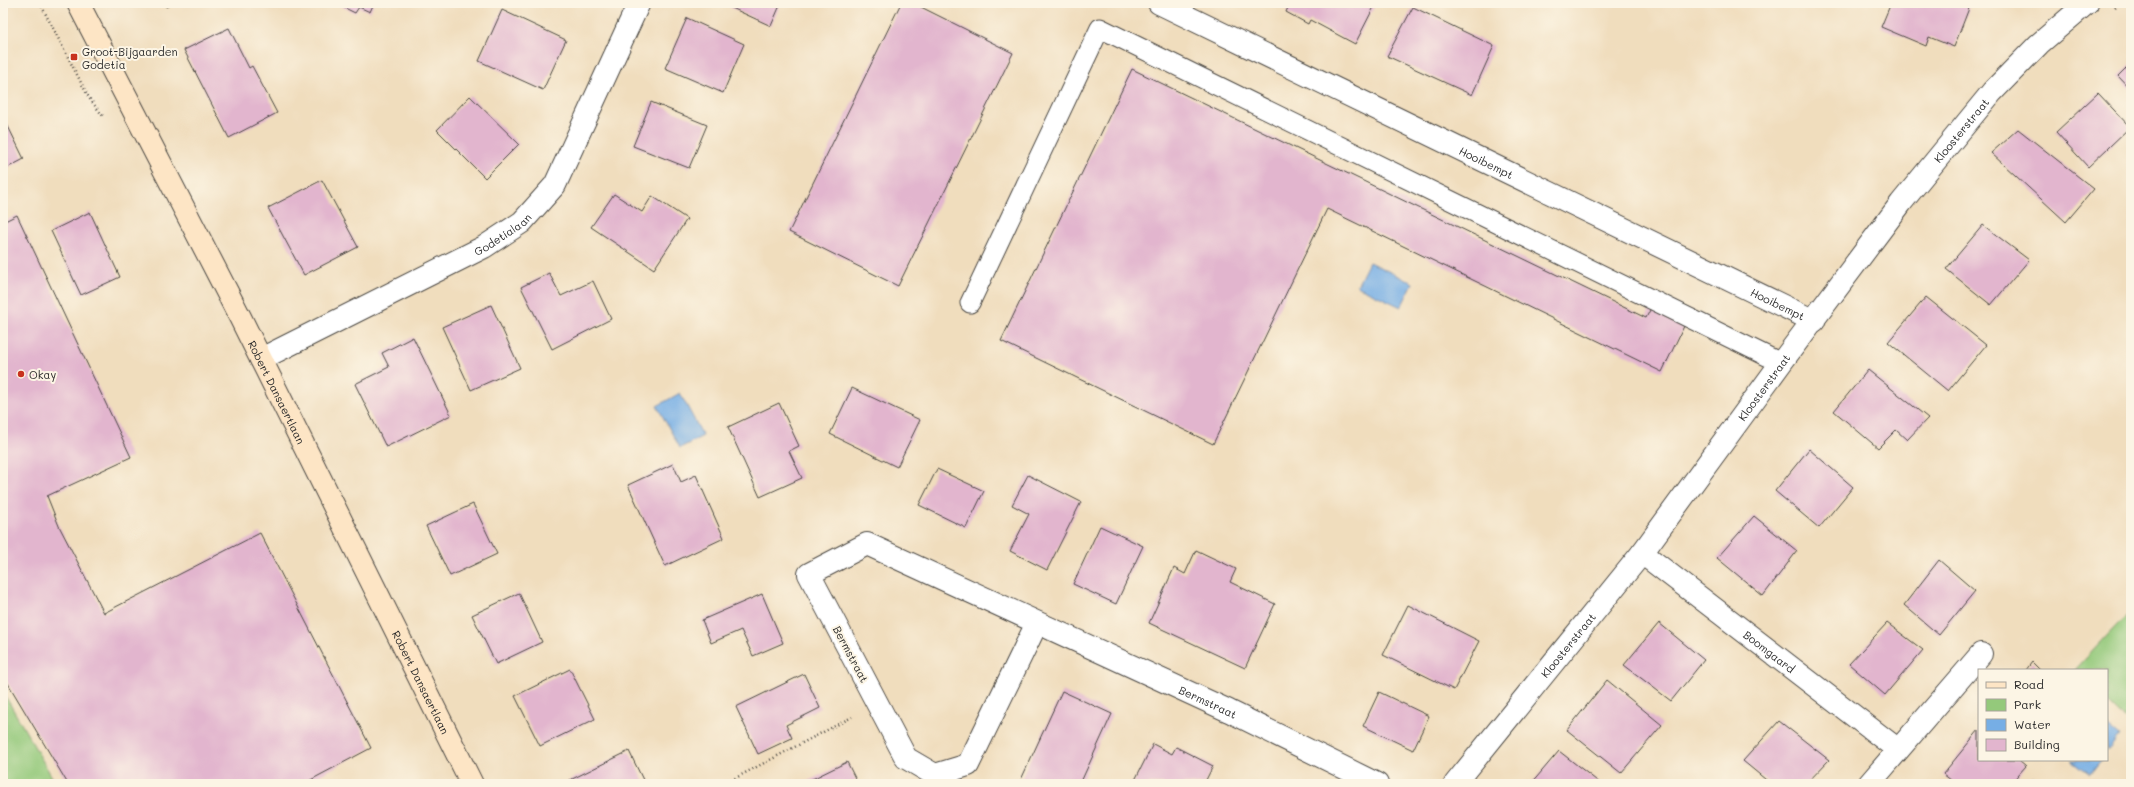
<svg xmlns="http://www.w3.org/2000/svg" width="2134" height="787" viewBox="0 0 2134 787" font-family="Mali,sans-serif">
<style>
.green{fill:#94c97b;stroke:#607a53}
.water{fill:#76aee5;stroke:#506c88}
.building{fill:#e2b5ce}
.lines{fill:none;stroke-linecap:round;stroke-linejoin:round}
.lane-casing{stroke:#494641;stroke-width:21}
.street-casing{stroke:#494641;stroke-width:24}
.secondary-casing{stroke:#494641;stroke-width:24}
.path{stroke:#494641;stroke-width:2.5;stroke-dasharray:1 3;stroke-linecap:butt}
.lane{stroke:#fff;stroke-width:19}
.street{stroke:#fff;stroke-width:22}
.secondary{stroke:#fde5c5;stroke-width:22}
.poi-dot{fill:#c8321e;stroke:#fcf5e5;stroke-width:1.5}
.labels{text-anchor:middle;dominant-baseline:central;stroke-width:4;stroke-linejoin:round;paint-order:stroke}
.poi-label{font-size:11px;fill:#2b2b2b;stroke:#fcf5e5;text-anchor:start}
.street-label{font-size:11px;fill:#2b2b2b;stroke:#fcf5e5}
</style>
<rect width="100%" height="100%" fill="#fcf5e5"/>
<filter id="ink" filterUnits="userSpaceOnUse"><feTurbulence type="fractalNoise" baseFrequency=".025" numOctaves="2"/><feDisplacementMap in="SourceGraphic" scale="8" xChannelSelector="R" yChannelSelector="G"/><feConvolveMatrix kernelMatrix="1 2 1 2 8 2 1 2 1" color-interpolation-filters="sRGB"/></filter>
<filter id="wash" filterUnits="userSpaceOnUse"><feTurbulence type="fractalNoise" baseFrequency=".012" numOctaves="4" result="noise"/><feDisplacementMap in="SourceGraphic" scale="16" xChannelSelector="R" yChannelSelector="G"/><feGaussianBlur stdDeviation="0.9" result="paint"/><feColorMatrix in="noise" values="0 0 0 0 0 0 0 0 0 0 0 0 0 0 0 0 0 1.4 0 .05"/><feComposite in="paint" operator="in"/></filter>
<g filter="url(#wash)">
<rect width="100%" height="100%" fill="#f0ddbd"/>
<g class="green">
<path d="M2131,610V724L2107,701V670H2075Z"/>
<path d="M3,692L56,784H3Z"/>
</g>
<g class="water">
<path d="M1369,262L1413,283L1401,307L1357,286Z"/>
<path d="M680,393L703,436L680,448L657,406Z"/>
<path d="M2107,726L2119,736L2107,752Z"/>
<path d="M2072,760H2101L2090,774Z"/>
<path d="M2033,776L2043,784H2027Z"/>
</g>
<g id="blocks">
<g class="building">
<path d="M164,3H174L166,7Z"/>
<path d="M335,3H374L370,12L359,7L355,13Z"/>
<path d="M721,3H781L771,26Z"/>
<path d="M901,3H913L1013,53L898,286L789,232Z"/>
<path d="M1290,3H1376L1355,44L1310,20L1308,24L1286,12Z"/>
<path d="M1891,3H1971L1954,47L1929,37L1926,46L1881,27Z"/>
<path d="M1413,7L1494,46L1472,95L1387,56Z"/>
<path d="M502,10L566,40L543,90L479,61Z"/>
<path d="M687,18L744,44L723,93L665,68Z"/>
<path d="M229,28L249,68L252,66L277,113L229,138L184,50Z"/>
<path d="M2131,63V90L2118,76Z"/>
<path d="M1132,69L1646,318L1651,308L1685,324L1662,372L1327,209L1213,444L1001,341Z"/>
<path d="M2098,93L2130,127L2088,167L2056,132Z"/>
<path d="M470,96L519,144L485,178L437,130Z"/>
<path d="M651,102L707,125L689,168L633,146Z"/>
<path d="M3,116L24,159L3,170Z"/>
<path d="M2018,129L2094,189L2066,222L1991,153Z"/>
<path d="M322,180L358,247L304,275L268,208Z"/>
<path d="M614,194L642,212L652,196L687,219L654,269L591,227Z"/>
<path d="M90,212L120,277L81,295L51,231Z"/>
<path d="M17,215L131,457L47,496L59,526L104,613L260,533L371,748L303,784H68L3,675V222Z"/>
<path d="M1983,225L2029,260L1991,305L1946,269Z"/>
<path d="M549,273L561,296L593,281L611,319L552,349L521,287Z"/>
<path d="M1926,297L1986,345L1948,391L1888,342Z"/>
<path d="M491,305L520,368L471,390L442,327Z"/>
<path d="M413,337L451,415L386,447L355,384L389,367L382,353Z"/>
<path d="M1868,370L1928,418L1907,440L1896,430L1878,448L1834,411Z"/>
<path d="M852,388L920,420L897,467L830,434Z"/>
<path d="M779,403L799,446L789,451L802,478L760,497L728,427Z"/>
<path d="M1809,449L1853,487L1819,528L1775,491Z"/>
<path d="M673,464L681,482L696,475L724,538L665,566L628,485Z"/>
<path d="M937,469L984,491L966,528L919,505Z"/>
<path d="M1028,475L1081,502L1047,570L1010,551L1029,514L1012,505Z"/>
<path d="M473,504L497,554L450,576L426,526Z"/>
<path d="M1754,516L1797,551L1763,596L1717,558Z"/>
<path d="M1100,526L1143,546L1116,604L1073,584Z"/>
<path d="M1196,550L1236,569L1230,582L1275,604L1245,668L1149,623L1174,568L1185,574Z"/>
<path d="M1939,560L1975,591L1939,635L1904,605Z"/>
<path d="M519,593L542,642L496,664L472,615Z"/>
<path d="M762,594L783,643L753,656L741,630L711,643L702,620Z"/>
<path d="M1408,605L1479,641L1454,690L1383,655Z"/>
<path d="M1659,623L1704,660L1671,701L1624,665Z"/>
<path d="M1887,623L1923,650L1885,695L1849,664Z"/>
<path d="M2032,662L2040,670H2026Z"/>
<path d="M570,669L595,719L540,746L515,696Z"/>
<path d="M804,674L820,708L786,725L792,738L758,754L736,707Z"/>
<path d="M1607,680L1662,725L1621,773L1567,730Z"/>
<path d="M1062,691L1112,714L1080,784H1019Z"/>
<path d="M1379,692L1429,716L1413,750L1363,726Z"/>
<path d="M1779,721L1829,760L1806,784H1771L1743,761Z"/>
<path d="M1979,730V760H2019L2026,766L2010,784H1956L1943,774Z"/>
<path d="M1153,744L1172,754L1176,747L1213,766L1204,784H1133Z"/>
<path d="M629,751L645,784H562Z"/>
<path d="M1559,751L1601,784H1531Z"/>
<path d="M847,762L858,784H802Z"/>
</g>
</g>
</g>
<g filter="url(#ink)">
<use href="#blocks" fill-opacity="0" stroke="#494641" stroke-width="1"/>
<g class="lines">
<defs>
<path id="lane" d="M970,303L1100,28L1781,363"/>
<g id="street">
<path id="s1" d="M1159,3L1814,321"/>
<path id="s2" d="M261,359L484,247L522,222L555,185L639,3"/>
<path id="s3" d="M1642,553L1897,749"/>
<path id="s4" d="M1037,623L968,765L935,775L906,758L809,574L867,544L1229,711L1377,784"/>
<path id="s5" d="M1455,784L1642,553L1781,363L1901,203L1992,92L2039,44L2087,3"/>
<path d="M1869,784L1981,654"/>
</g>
<g id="secondary">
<path id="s6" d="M78,3L240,317L472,784"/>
</g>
</defs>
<use href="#lane" class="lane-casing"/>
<use href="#street" class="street-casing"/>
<use href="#secondary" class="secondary-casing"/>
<g class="path">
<path d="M40,3L89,98L103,116"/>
<path d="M2115,8L2120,3"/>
<path d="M724,784L852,717"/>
</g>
<use href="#lane" class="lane"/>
<use href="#street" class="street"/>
<use href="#secondary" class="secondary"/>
</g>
</g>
<g class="poi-dot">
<rect x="70" y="53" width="8" height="8" rx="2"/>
<circle cx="21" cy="374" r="4"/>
</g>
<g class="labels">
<g class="poi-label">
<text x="82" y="51">Groot-Bijgaarden<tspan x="82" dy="13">Godetia</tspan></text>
<text x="29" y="374">Okay</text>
</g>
<g class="street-label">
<text stroke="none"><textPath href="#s5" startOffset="827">Kloosterstraat</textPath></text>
<text stroke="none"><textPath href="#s1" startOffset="364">Hooibempt</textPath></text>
<text stroke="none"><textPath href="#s2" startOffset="272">Godetialaan</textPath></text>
<text stroke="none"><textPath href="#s1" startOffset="688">Hooibempt</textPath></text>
<text stroke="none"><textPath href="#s5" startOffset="503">Kloosterstraat</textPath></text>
<text stroke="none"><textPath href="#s6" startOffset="437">Robert Dansaertlaan</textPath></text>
<text stroke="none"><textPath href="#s5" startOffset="179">Kloosterstraat</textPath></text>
<text stroke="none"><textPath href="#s3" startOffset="161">Boomgaard</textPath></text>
<text transform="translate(851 654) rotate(62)">Bermstraat</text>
<text stroke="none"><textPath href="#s6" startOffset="761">Robert Dansaertlaan</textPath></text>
<text stroke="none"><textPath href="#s4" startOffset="875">Bermstraat</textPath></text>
</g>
</g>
<rect width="2134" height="787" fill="none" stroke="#fcf5e5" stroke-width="16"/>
<rect x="1978" y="669" width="130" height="92" fill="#fcf5e5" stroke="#a8a49b"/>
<rect x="1986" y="682" width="20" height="6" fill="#fde5c5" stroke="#a8a49b"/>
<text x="2014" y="689" font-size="12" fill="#2b2b2b">Road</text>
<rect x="1986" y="699" width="20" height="12" fill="#94c97b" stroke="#a8a49b"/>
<text x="2014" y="709" font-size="12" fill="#2b2b2b">Park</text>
<rect x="1986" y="719" width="20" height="12" fill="#76aee5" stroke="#a8a49b"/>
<text x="2014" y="729" font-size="12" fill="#2b2b2b">Water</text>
<rect x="1986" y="739" width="20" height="12" fill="#e2b5ce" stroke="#a8a49b"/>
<text x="2014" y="749" font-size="12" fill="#2b2b2b">Building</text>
</svg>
